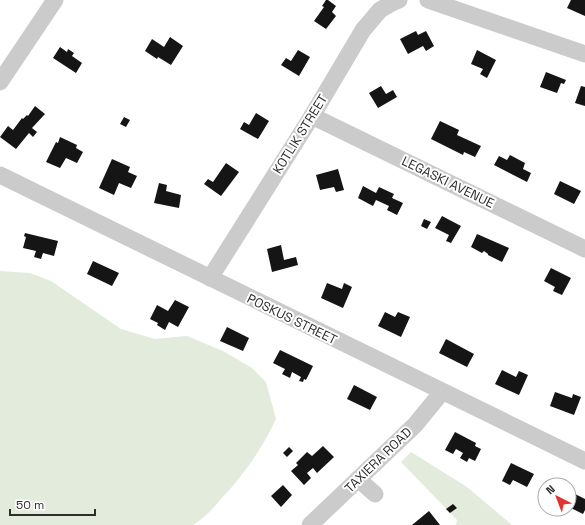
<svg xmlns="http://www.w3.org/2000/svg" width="585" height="525" viewBox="0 0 585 525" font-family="'Space Grotesk',sans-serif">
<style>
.green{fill:#e3ebdc}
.building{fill:#151515}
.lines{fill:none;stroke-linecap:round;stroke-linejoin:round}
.minor{stroke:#cbcbcb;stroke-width:17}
.labels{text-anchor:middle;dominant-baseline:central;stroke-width:4;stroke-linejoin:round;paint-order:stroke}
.street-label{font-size:13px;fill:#2e2e2e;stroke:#fff}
</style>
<rect width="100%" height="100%" fill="#fff"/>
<g class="green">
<path d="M0,271L30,273L51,281L121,329L155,339L187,336L223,351L252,368L266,382L276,419C262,449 243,476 220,500C212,510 204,518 193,525H0Z"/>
<path d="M411,452L467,487L512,525H456L457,520L401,462Z"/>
</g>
<g class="building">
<path d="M326,0H328L336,6L332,12L336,16L326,29L314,21L324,7L322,6Z"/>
<path d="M571,0H585V16L567,8Z"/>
<path d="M416,31L418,35L426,31L434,46L426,51L423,46L408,54L400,39Z"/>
<path d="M170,37L183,46L171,65L158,57L157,59L145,51L152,39L164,47Z"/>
<path d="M60,47L67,52L68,49L74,53L72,56L82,63L76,73L53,58Z"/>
<path d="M298,50L310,57L299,76L281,65L286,58L291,61Z"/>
<path d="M477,50L496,60L487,78L480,74L483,69L471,64Z"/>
<path d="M546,72L566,80L564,84L561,83L557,93L540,87Z"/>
<path d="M381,86L386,94L393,90L397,97L378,108L369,93Z"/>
<path d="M581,86L585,87V106L575,103Z"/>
<path d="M35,106L45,114L32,128L37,132L33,137L29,133L16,149L0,137L8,126L13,130L22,118L23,119L27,115L28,116Z"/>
<path d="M256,113L269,121L258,139L240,129L244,122L249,125Z"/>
<path d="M124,117L130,120L126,127L120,124Z"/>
<path d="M440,121L459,130L457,135L481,146L475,157L464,152L463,155L431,139Z"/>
<path d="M60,137L77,145L76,148L83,152L77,163L66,158L60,168L46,162L56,142L58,143Z"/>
<path d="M510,155L525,163L523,169L531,173L527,182L494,165L499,156L507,160Z"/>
<path d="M112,159L130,167L128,172L137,176L131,188L119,183L114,195L99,188Z"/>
<path d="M226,163L239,172L221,196L204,184L208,179L213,182Z"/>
<path d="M338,169L344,190L336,192L334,187L320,190L316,175Z"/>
<path d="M560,181L581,191L574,204L554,194Z"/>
<path d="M159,183L167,185L166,191L181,195L179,208L154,203Z"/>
<path d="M363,186L376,193L379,187L394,194L392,198L403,203L397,215L387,210L389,206L376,200L373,206L358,198Z"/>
<path d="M442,216L461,226L451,243L446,241L449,235L435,228Z"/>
<path d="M424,219L431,222L427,229L421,226Z"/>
<path d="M25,233L58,241L54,256L43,253L41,259L34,257L36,251L23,248L26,237L24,236Z"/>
<path d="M477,234L509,248L502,262L488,255V254L484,251L482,253L471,247Z"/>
<path d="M281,245L284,260L296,257L298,265L272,272L267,249Z"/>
<path d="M93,261L119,273L112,286L87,274Z"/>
<path d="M551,268L571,278L562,295L553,291L555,287L544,281Z"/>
<path d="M327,283L342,289L344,283L352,287L343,308L321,298Z"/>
<path d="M175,300L189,307L178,327L169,322L165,330L157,325L158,323L150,319L157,305L168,311Z"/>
<path d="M385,312L395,317L398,312L410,317L401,337L378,326Z"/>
<path d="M227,327L249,338L243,351L220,341Z"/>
<path d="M446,339L474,354L467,367L439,353Z"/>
<path d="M280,350L313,366L306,380L304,379L303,382L299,381L301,377L292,372L290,378L282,374L285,369L273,363Z"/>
<path d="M502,370L516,377L519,371L528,375L519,395L495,384Z"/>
<path d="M354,385L377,397L370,410L347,399Z"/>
<path d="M555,392L572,398L573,394L581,397L574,415L550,406Z"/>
<path d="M455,432L476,443L475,446L481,449L475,461L469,458L467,462L460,458L463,453L456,449L453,454L445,450Z"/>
<path d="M323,446L334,457L317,473L313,468L307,473L311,478L304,485L291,471L298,465L296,463L307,452L312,456Z"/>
<path d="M289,447L293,451L287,457L283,453Z"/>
<path d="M511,463L534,474L527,487L513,480L510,485L502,481Z"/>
<path d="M283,485L292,495L281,507L271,496Z"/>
<path d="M569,491L585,499V510L583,514L569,507Z"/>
<path d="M453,504L457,508L450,513L446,509Z"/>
<path d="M429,511L440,525H412Z"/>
</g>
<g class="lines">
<g class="minor">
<path d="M428,0L585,54"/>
<path d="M0,82L55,0"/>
<path d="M312,116L585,249"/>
<path d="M0,175L585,461"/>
<path d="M210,278L312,116L363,30L380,10L392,3L399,0"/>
<path d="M358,479L375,494"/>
<path d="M310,525L415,425L442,392"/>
</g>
</g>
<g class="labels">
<g class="street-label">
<text transform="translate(300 134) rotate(-58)">KOTLIK STREET</text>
<text transform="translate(448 182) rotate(26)">LEGASKI AVENUE</text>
<text transform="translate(292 319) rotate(26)">POSKUS STREET</text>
<text transform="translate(378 460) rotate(-44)">TAXIERA ROAD</text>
</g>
</g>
<g transform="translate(557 497) rotate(318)"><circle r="19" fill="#ffffff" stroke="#ababab"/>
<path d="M0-3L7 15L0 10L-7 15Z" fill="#e13435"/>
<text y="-6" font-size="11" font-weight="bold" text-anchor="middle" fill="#2e2e2e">N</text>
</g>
<path d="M10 509v6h85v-6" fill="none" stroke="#2e2e2e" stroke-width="2"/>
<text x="16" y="509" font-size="12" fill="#2e2e2e" stroke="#ffffff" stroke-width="3" paint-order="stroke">50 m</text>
</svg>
